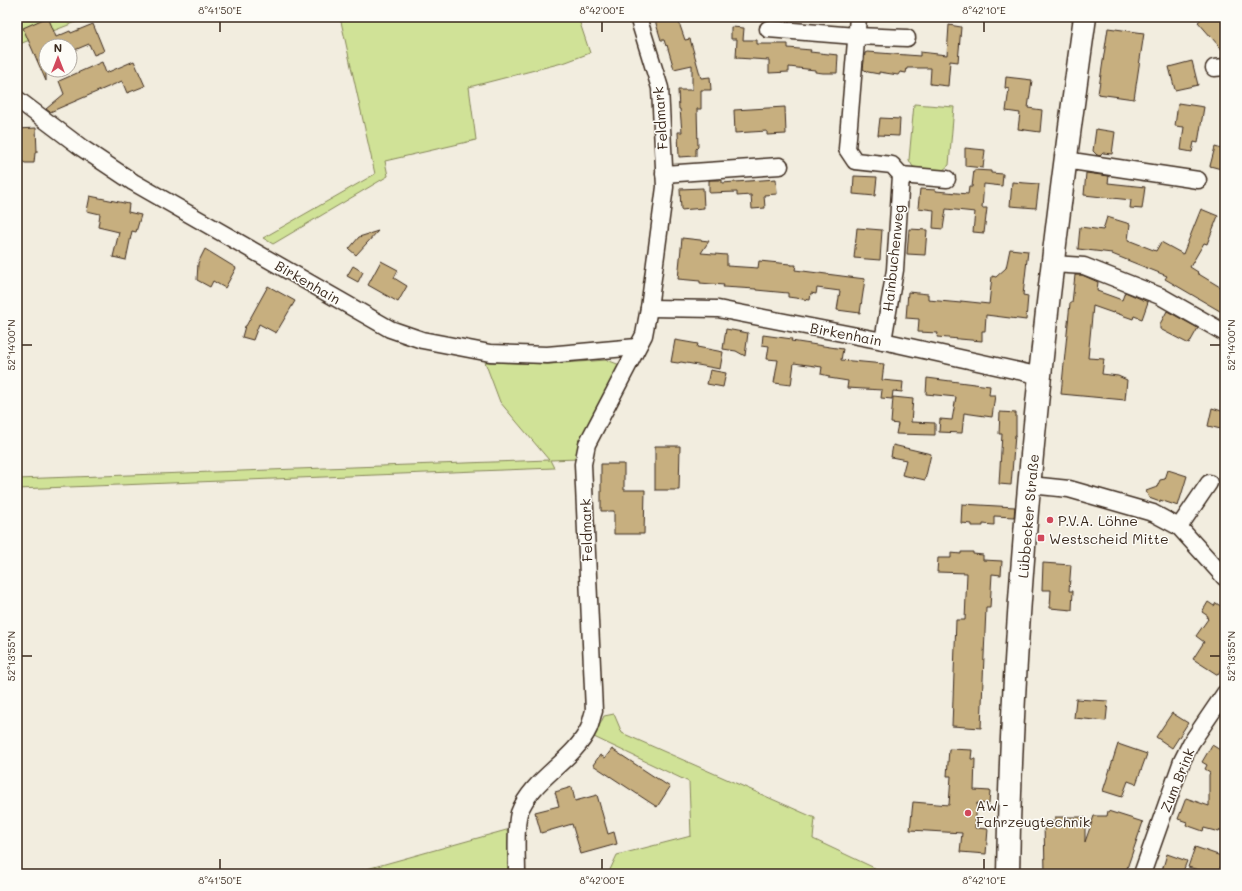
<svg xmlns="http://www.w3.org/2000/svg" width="1242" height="891" viewBox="0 0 1242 891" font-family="Mali,sans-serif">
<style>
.green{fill:#d0e297;stroke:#86865a}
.building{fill:#c7af7f;stroke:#3b2a1e}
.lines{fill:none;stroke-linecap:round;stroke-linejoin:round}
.minor-casing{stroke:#3b2a1e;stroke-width:19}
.secondary-casing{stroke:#3b2a1e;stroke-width:25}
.minor{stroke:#fdfcf7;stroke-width:16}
.secondary{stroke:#fdfcf7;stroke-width:22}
.ticks{fill:none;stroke:#3b2a1e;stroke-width:1.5}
.poi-dot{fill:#d1495b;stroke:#fdfcf7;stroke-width:1.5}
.labels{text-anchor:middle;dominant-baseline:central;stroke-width:3;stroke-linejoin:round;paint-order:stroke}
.street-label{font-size:14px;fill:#3b2a1e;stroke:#fdfcf7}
.poi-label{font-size:14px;fill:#3b2a1e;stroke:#fdfcf7;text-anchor:start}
.neatline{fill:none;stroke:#3b2a1e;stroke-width:1.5}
.ticks-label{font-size:10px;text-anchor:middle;fill:#3b2a1e}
</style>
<rect width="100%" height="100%" fill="#f2eddf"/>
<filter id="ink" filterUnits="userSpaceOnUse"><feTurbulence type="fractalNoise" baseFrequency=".025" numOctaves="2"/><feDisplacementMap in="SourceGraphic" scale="8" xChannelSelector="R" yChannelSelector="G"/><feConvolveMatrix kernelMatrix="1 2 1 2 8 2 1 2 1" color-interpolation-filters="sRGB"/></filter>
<g filter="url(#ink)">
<g class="green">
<path d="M17,17H89L17,45Z"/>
<path d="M340,17H578L590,53L566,62L469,87L476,140L385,161L388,176L273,244L263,238L375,174Z"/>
<path d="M914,104L954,107L949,165L942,171L913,167L909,160Z"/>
<path d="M607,360L620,365L578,459L550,460L554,468L17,489V479L549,460L500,402L485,362L549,364Z"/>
<path d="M614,714L622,733L815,818L813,839L883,872L884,874H608L617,855L691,836L689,782L594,737L604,716Z"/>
<path d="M510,829V874H349Z"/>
</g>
<g class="building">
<path d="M48,17L56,37L70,31L71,33L93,24L104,51L94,55L89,44L70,52V46H46V81L23,28Z"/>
<path d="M654,17H677L685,40L690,39L701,78L710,77L711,90H701V109H697L698,147L696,149V156L679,157L678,132H682L680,109H679L678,90H692V65L674,69L667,45L666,46L664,40H661Z"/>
<path d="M1204,17H1225V53L1198,22Z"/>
<path d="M949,25L961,27L958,62L950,61L948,86L930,84L931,68H907L906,73L900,72L898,75L879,72V74L868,72L863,69L865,53L867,52L920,56V52L947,55Z"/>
<path d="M731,27L744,28L743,40H757V44H788V48L811,50L810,52L838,55L837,73H823L815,72V70L789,67V72L769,73V60L736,58L737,39H731Z"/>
<path d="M1108,28L1144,33L1134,99L1098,94Z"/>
<path d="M134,61L145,86L127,93L122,81L50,112L46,109L64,94L59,81L102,62L106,73Z"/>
<path d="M1192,61L1198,85L1175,90L1169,67Z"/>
<path d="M1006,77L1032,80L1028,108L1042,110L1040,132L1018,129L1020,113L1006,111L1009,89L1005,88Z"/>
<path d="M1178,103L1204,107L1198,143L1194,142L1192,152L1181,150L1184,127L1175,126Z"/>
<path d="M785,107L786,134L767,135V131L735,133L734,110Z"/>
<path d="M880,118L900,119L899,136L878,135Z"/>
<path d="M36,128L37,152L35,153L34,163H25L22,161H17V129Z"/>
<path d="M1096,129L1115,132L1112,154L1103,153L1100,156L1097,155L1093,151Z"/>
<path d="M1215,147L1225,150V170L1210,166Z"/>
<path d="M965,148L985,150L983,168L965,166Z"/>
<path d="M974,170L991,171V173L1003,174L1002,186L984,184L982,208H987L984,233L973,232L975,212L946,209L943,229L933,228L934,210L918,208L920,189L936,190V191L968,194L969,187H972Z"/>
<path d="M1086,173L1109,176L1108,183L1145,187L1142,209L1130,208L1131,200L1084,195Z"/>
<path d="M854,176L877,177L875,196L853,194Z"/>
<path d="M776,179L777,194L764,195L765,208L752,209L751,195L737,196V192L709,193V180H722V183Z"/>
<path d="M1012,182L1039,184L1036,208L1010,206Z"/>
<path d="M703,188L704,208L681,210L680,189Z"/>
<path d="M90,196L129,204L128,212L141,215L136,232L132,231L126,260L113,257L119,232L98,227L100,214L87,211Z"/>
<path d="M1201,209L1218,216L1207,244L1204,243L1190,267L1198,272L1197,273L1225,290V314L1165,279L1167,276L1112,254V253L1078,249L1080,227L1103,230L1107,217L1130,224L1128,240L1156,251L1161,242L1183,254Z"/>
<path d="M857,228L882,230L880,260L854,258Z"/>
<path d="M909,229L927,230L925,255L907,254Z"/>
<path d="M378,231L356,255L349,249L359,237Z"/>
<path d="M682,238L709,241L701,253L727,255V266L758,268L759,261L790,264V265H796L795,270L865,279L860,313L837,310L840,291L817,288L816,294L811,293L810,300L788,297V293L756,290V289L723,287L724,285L700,283V281L678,279Z"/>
<path d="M205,249L236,268L225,288L213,281L210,287L197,280L198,263Z"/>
<path d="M1010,249L1028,251L1023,295L1028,296L1026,320L986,315L985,331H982V341L937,337L938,333L918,332L919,319L906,318L908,292L928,294V300L961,303V301L989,304L992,276L996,277L1006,268Z"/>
<path d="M381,261L398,270L394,278L407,286L398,302L368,285Z"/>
<path d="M353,266L363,272L358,282L347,276Z"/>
<path d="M1075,275H1082L1098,282L1097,291L1122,300L1125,292L1148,302L1142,319L1134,316L1133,319L1113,312V313L1093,306L1088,358L1104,359L1102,374L1118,376L1127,380L1125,400L1061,394L1070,303H1072Z"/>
<path d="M268,286L295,301L276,333L259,324L253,340L242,337L245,326H246Z"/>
<path d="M1167,311L1198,328L1189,344L1160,329V324Z"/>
<path d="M726,329L748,333L745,356L736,351L723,349Z"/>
<path d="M763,335L792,339L791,341L843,349L841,360L884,364L882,380L903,382L902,392L893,391L892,399L881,398L882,390L847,388L848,381L829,378V376L821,374L822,367L794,363L791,385L774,383L778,360L767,359L769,346L762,345Z"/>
<path d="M675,340L698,344L697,347L723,352L720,369L681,362L678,363L671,362Z"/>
<path d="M710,370L726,373L723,387L707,384Z"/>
<path d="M927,378L990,386L989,395H995L992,417L964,413L962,433L939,432L940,419L952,420L956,397L926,394Z"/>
<path d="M893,397L913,399L911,422L935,423V435L896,434L898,424L891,423Z"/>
<path d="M1212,408L1225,412V430L1208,426Z"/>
<path d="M1000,412L1016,413V435H1015L1011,485L999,484L1002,434H999Z"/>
<path d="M893,445L931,454L925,480L902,475L906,460L891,457Z"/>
<path d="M655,446H680L679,490H655Z"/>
<path d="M601,464H624V490H645L644,534H614V511H601Z"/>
<path d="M1168,470L1187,476L1178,506L1160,500V502L1149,498L1146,491L1157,487L1160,480L1165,479Z"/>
<path d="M962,504L1015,507L1014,517L994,516V525L983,524V526H972V524L961,523Z"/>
<path d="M961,552H973V554L983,555V560L1002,561L1001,575L992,574L990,608H986L981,728L952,726L956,620H965L967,573L937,572L938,558H951V553L961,554Z"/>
<path d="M1043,563L1071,565L1069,591H1073L1072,610L1050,608L1051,590H1042Z"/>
<path d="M1208,602L1214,606L1216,603L1225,609V665L1218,675L1193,659L1204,642L1196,636L1208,619L1207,618L1208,616L1202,612Z"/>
<path d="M1076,699L1108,701L1106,721L1074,718Z"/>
<path d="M1172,713L1188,723L1172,748L1156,737Z"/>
<path d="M1118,744L1147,754L1136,784L1128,781L1122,797L1103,791Z"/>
<path d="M1212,745L1225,753V831L1220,830L1219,832L1204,828L1203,831L1186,825L1187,822L1178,819L1186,798L1209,806V775L1210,772L1205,769L1207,765L1202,762Z"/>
<path d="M612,749L670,787L657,807L593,765L600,755L605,758Z"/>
<path d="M949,749L972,750L971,759H975L974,790L990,791L989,804L977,803L975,828L988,829L986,854L960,852L962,833L910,830L913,802L949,805L951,776H947Z"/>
<path d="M572,787L575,801L597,795L608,834L614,832L617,844L581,854L572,824L541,833L535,812L559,806L555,792Z"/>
<path d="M1108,811L1143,822L1125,874H1045L1044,822L1055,821V817H1085V842L1094,816H1107Z"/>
<path d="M1195,847L1224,857L1218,874H1213L1188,867Z"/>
<path d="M1167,854L1187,861L1182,874H1171L1162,871Z"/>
</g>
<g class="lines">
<defs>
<g id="minor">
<path d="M858,17L847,149L855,161L892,165L901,175L895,270L883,341"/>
<path d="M768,29L856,36L907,38"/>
<path d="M1214,68L1225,67"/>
<path d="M17,99L82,148L133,182L390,329L422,340L490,353L547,355L637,347"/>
<path d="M1065,160L1198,180"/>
<path d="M664,174L780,166"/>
<path d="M901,175L947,179"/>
<path d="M1053,264L1084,266L1160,296L1225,333"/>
<path d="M649,308L718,309L883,341L1041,376"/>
<path d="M1030,485L1069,489L1153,513L1179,527L1225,578"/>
<path d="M1179,527L1209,483"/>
<path d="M517,874C517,858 515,827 519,813C532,778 574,761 589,728C591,723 592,716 594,711L583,464L587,444L644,335L649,308L665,187L660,88L638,17"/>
<path d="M1142,874L1182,761L1191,743L1225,693"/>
</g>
<path id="secondary" d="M1008,874C1012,588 1045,300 1085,17"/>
</defs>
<use href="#minor" class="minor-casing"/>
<use href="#secondary" class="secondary-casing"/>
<use href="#minor" class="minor"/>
<use href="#secondary" class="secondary"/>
</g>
</g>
<path class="ticks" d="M220,22V32M602,22V32M984,22V32M22,345H32M1210,345H1220M22,656H32M1210,656H1220M220,859V869M602,859V869M984,859V869"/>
<g class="poi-dot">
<circle cx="1050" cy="520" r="4"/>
<rect x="1037" y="534" width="8" height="8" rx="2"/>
<circle cx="968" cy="813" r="4"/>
</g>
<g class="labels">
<g class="street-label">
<text transform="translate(660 118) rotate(-94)">Feldmark</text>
<text transform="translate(893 258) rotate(-84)">Hainbuchenweg</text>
<text transform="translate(308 282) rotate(30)">Birkenhain</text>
<text transform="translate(846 334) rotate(11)">Birkenhain</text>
<text transform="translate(1028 516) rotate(-85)">Lübbecker Straße</text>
<text transform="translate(586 530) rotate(-92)">Feldmark</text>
<text transform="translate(1177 780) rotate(-68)">Zum Brink</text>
</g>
<g class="poi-label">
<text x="1058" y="520">P.V.A. Löhne</text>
<text x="1049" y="538">Westscheid Mitte</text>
<text x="976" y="805">AW -<tspan x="976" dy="16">Fahrzeugtechnik</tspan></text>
</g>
</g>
<rect width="1242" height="891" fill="none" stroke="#fdfcf7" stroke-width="44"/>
<g transform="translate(58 58)"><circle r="19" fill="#fdfcf7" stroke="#afa8a0"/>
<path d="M0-3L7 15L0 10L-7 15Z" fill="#d1495b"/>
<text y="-6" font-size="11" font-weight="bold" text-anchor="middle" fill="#3b2a1e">N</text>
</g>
<rect x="22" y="22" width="1198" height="847" class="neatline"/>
<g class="ticks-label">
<text x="220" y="14">8°41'50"E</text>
<text x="602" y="14">8°42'00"E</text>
<text x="984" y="14">8°42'10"E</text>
<text transform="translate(11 345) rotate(-90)" y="4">52°14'00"N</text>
<text transform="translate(1231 345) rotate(-90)" y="4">52°14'00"N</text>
<text transform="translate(11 656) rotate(-90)" y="4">52°13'55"N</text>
<text transform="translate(1231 656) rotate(-90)" y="4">52°13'55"N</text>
<text x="220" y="884">8°41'50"E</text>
<text x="602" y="884">8°42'00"E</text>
<text x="984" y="884">8°42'10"E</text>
</g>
</svg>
